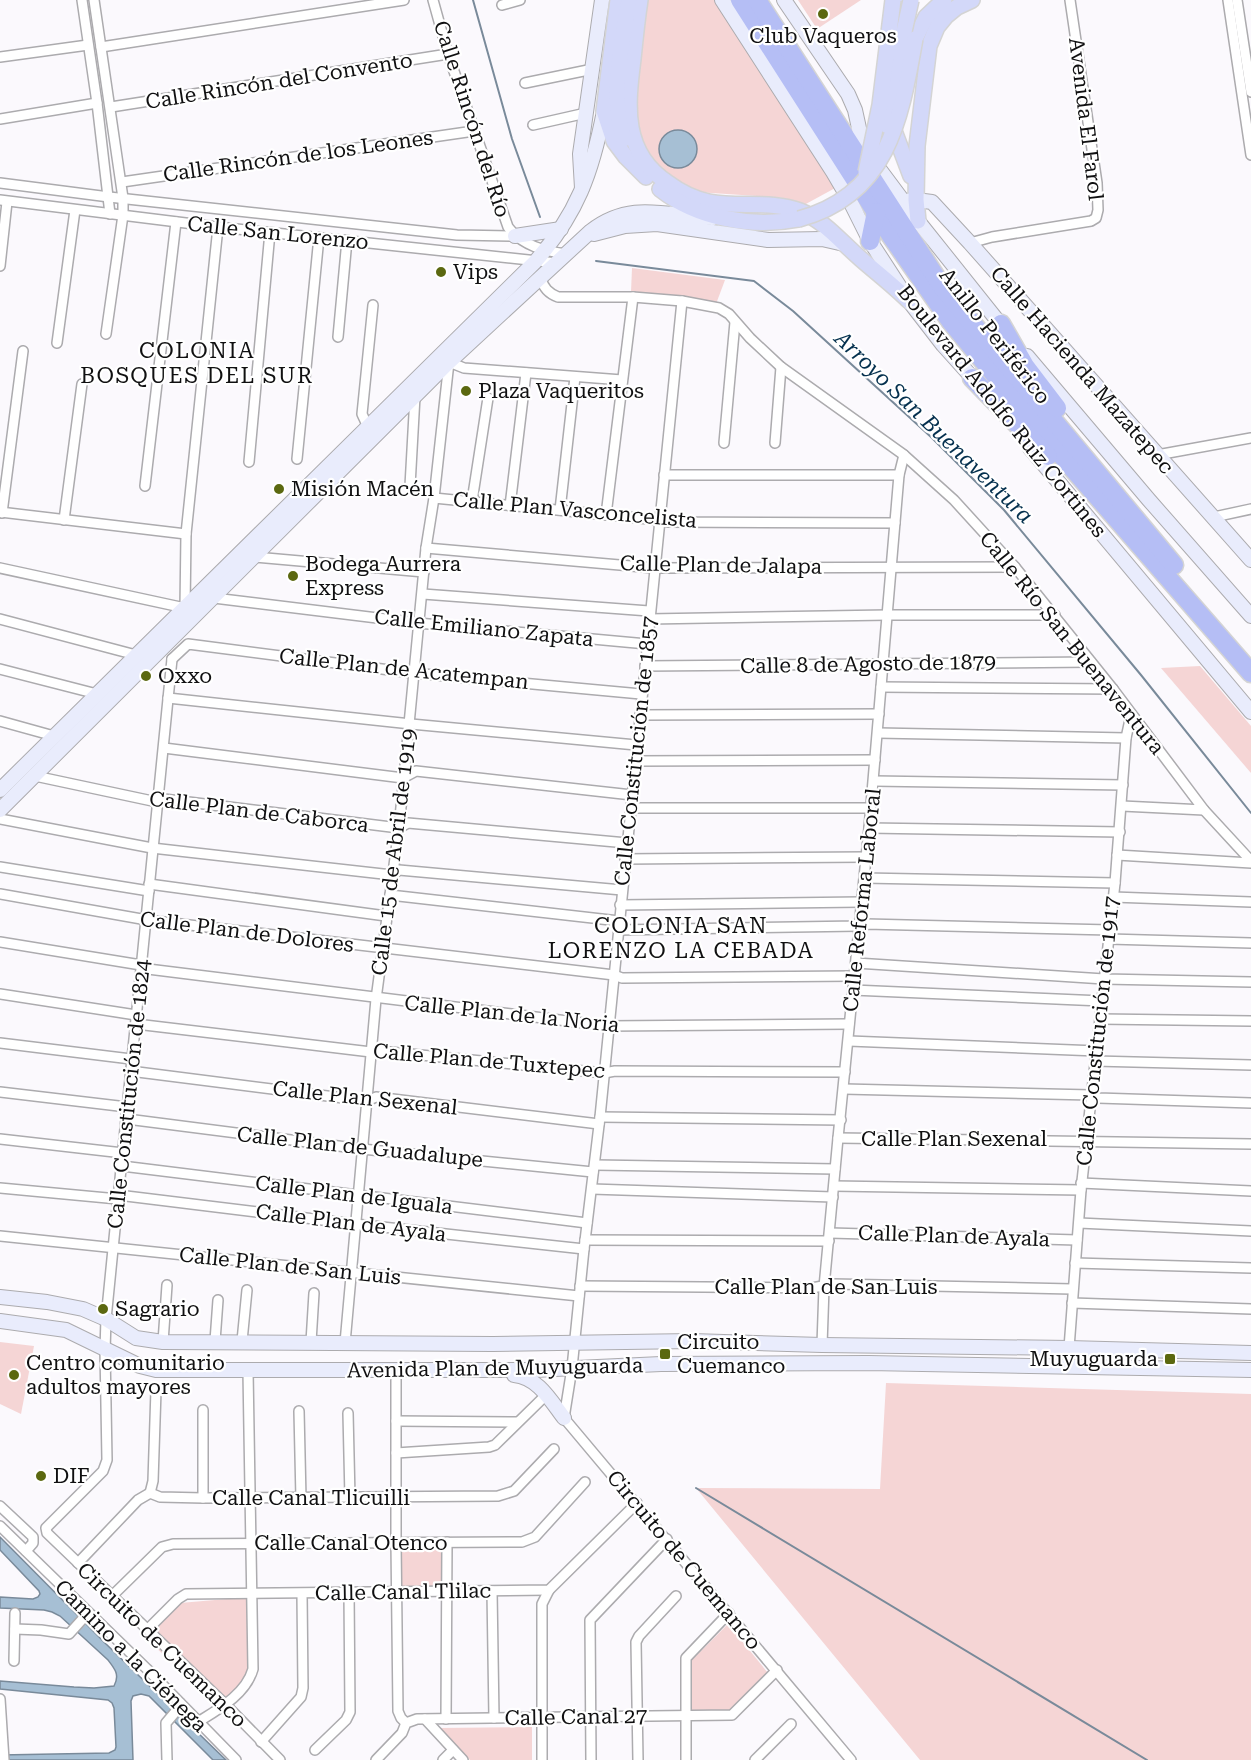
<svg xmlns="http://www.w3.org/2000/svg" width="1251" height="1760" viewBox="0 0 1251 1760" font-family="'Roboto Serif',serif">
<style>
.green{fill:#f5d5d5}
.water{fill:#a6bfd4;stroke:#798a9a;stroke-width:1.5}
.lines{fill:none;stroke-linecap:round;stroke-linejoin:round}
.stream{stroke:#798a9a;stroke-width:2}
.street-casing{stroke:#acabae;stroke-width:12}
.secondary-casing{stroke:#acabae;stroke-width:16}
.primary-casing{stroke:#d4d4d4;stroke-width:18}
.highway-casing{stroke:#d4d4d4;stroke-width:21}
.street{stroke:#fff;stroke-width:9}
.secondary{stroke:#e9ecfc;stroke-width:14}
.primary{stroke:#d3d8f9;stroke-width:15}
.highway{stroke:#b5bef5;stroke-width:18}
.primary-bridge-casing{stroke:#d4d4d4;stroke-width:18;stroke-linecap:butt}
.primary-bridge{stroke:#d3d8f9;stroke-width:15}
.poi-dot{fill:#5b6810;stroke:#fff;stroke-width:2}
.labels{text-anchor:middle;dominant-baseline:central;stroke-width:4.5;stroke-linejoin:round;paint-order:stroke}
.poi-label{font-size:21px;fill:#101011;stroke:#fff;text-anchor:start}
.street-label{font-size:21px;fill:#101011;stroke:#fff}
.neighbourhood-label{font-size:22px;letter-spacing:1.5px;fill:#101011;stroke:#fff}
.water-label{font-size:22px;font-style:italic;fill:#04304e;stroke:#fff}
</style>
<rect width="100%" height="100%" fill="#fbf9fd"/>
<g class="green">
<path d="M647,0H716L837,187L804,205L784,198L697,192L672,179L652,160L641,138L633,105Z"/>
<path d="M798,0H861L817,29Z"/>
<path d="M632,268L725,280L716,304L631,292Z"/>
<path d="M1200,666L1251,726V773L1161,668Z"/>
<path d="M0,1342L34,1346L21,1414L0,1404Z"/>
<path d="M886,1383L1251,1394V1760H920L696,1488L880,1489Z"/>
<path d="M445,1545L444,1592L401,1591L402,1546Z"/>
<path d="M250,1597L249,1677L218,1707L146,1638L180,1603Z"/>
<path d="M728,1624L768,1673L730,1712L689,1714L690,1662Z"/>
<path d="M532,1727V1760H470L439,1728Z"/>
</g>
<g class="water">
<circle cx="678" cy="149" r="19"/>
<path d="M0,1537L105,1643L226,1760H213L149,1696L141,1694L133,1696L131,1701L133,1760H0V1755L109,1753L115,1750L116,1747L114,1708L112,1703L108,1700L0,1689V1681L74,1687L94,1688L114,1686C120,1675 115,1669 108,1660L60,1616L52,1612L44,1610L0,1608V1597L33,1599L38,1597L40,1594L39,1591L0,1550Z"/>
</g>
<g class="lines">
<g class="stream">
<path d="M473,0L512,139L540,217"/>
<path d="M596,261L754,281L793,311L931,437L1004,510L1141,675L1251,813"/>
<path d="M696,1488L1147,1760"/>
</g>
<defs>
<g id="street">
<path d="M82,0L97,103L110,214"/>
<path d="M94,0L123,198V215L106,334"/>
<path d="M433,0L448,54L508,227C522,246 545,251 566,254"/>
<path d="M1228,0L1251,155"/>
<path d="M1237,0L1251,92"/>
<path d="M502,5L520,0"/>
<path d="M101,47L404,0"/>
<path d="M0,57L88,45"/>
<path d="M525,83L593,69"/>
<path d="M111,107L448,54"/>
<path d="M0,119L97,103"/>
<path d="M533,125L586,113"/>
<path d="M122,182L474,131"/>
<path d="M0,183L109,197L457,235L515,236"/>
<path d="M0,200L218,227L557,263"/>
<path d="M970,243L992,237L1091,221L1096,218L1098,210L1097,183L1070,0"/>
<path d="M0,266L7,202"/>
<path d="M541,279C544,288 548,293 558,297H633L682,301L719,308L729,314L750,338L781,367L904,455L954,500L1015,567L1113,689L1204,810L1251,861"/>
<path d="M682,301L600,1117L584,1249L572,1368L564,1418L851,1760"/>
<path d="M338,337L347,240"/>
<path d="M57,343L75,210"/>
<path d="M368,427L362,414L373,305"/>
<path d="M724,443L735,322"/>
<path d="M775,443L781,367"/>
<path d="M1157,455L1251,438"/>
<path d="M297,459L319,237"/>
<path d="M249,462L270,232"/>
<path d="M664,475H899"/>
<path d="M145,486L176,222"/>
<path d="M410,486L415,396"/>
<path d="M434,498L659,520L667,522L895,523"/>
<path d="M472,501L488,398"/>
<path d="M510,506L526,373"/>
<path d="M560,510L575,377"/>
<path d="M0,512L186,534"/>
<path d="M2,513L23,351"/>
<path d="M606,515L633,297"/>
<path d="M1214,517L1251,509"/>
<path d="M64,520L82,384"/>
<path d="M426,548L654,568L1015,567"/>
<path d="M255,557L424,572"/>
<path d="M0,568L185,608L186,534L218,227"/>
<path d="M423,594L649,611"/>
<path d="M214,598L418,623L647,644"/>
<path d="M0,619L136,655"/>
<path d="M649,619L888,615H1055"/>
<path d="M172,659L106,1319L105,1350L107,1460L103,1471L46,1528L47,1533L226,1705L280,1760"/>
<path d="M172,659L188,644L413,673L641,694"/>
<path d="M645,666L1091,662"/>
<path d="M0,669L97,694"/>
<path d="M881,687L1113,689"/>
<path d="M168,698L411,724L636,745"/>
<path d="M640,715L879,714"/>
<path d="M0,721L54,736"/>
<path d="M878,733L1126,738"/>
<path d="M164,748L403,778L416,771L632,795"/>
<path d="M635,761L875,760"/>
<path d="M35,776L157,802L164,799L399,828L408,823L627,843"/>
<path d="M874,781L1123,785"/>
<path d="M1122,806L1204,810"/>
<path d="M631,808H870"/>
<path d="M0,819L152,848L392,875L399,870L622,890"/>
<path d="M869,828L1120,832"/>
<path d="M1117,855L1251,863"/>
<path d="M625,859L866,857"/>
<path d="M0,867L149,891"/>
<path d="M864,878L1115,883"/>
<path d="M149,884L386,916"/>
<path d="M0,894L147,920L614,975L622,978L854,976"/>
<path d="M390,895L619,921"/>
<path d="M1113,897L1251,902"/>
<path d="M620,905L861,902"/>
<path d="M618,930L858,926L866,924L1110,930"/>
<path d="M1109,939L1251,943"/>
<path d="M0,942L141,965L148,969L608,1026L849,1024"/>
<path d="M856,963L1104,979L1251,982"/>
<path d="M853,990L1102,1001"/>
<path d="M0,994L136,1015"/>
<path d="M1100,1019L1251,1021"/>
<path d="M136,1024L371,1052L380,1051L604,1073L615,1071L845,1072"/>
<path d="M849,1041L1097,1051"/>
<path d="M0,1043L131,1059"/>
<path d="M1095,1061L1251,1065"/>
<path d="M130,1071L367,1101L376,1097L599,1124"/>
<path d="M844,1089L1091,1095L1098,1098L1251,1103"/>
<path d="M0,1092L127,1107"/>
<path d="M600,1117L841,1120"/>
<path d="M127,1119L362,1149L593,1172"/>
<path d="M838,1138L1251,1144"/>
<path d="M0,1139L123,1153"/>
<path d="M595,1165L835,1169"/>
<path d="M122,1166L587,1223"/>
<path d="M1081,1183L1251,1191"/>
<path d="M834,1186L1081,1190"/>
<path d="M0,1188L118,1199"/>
<path d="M592,1189L833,1197"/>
<path d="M118,1195L355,1224L584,1249"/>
<path d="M1079,1223L1251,1231"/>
<path d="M830,1233L1077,1240"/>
<path d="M0,1236L579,1296"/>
<path d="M585,1240L829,1241"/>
<path d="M1075,1263L1251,1268"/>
<path d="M580,1286L812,1288L833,1284L1072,1289"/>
<path d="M1072,1303L1251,1309"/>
<path d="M215,1341L218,1300"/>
<path d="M242,1341L247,1290"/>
<path d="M163,1342L167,1285"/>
<path d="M311,1342L314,1293"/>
<path d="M345,1343L376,999L399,828L426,548L434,498L449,362L464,368L622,380"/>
<path d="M822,1345L824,1287L838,1138L869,828L899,475L904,455"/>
<path d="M1069,1348L1081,1190L1115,883L1126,738L1131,715"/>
<path d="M396,1371V1543L398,1711L401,1718L406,1723"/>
<path d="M299,1411L301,1499"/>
<path d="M348,1413L350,1498"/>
<path d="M396,1421L516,1422"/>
<path d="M396,1453L489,1447L495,1445L546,1395"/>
<path d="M150,1493L153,1481L156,1390"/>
<path d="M203,1498V1410"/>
<path d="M0,1506L33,1537V1543L26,1551"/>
<path d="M0,1526L147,1669L236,1760"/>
<path d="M78,1563L138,1500L150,1493L160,1497L203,1498L498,1496L514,1491L554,1449"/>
<path d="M492,1591L494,1718"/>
<path d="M112,1596L162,1547L173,1544L522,1542L535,1537L585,1482"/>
<path d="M15,1629L41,1630L69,1634L88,1613"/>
<path d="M148,1629L178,1599L186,1594L549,1590L637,1503"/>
<path d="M14,1661L15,1613"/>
<path d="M0,1699L4,1760"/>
<path d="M425,1719L463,1760"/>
<path d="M446,1719L447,1542"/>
<path d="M198,1722C219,1709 246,1694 253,1669L248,1371"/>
<path d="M261,1742L301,1697L303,1688L302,1594"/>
<path d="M315,1750L346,1720L350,1712L349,1593"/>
<path d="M167,1760L166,1723L177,1710L180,1703"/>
<path d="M376,1760L402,1733L406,1723L417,1719L732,1715L777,1670"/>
<path d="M443,1760L453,1750"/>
<path d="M542,1760V1604L549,1590"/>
<path d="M591,1760L590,1620L667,1539"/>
<path d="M638,1760L636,1642L639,1636L676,1596"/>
<path d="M686,1760V1658L729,1613"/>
<path d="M755,1760L791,1724"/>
</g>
<g id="secondary">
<path d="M722,0L833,172L850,201L870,241L909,301L943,345L978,384"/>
<path d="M784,0L848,94L855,110L862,142L874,162L918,221L1005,330"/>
<path d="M582,188L580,154L602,0"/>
<path d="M906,201L916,200L932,202L970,243L1251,560"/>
<path d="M594,234L625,226L657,224L768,240L822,239L844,244"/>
<path d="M515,236L561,229"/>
<path d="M1027,356L1149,500L1251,616"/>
<path d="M1030,448L1251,712"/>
<path d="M0,790L535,262C577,214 592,173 604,111"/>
<path d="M0,810L449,362L591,231C631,200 666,216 712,218"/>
<path d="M0,1297L47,1302L83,1309L106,1319L136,1338L163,1342L493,1344L692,1341L822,1345L1069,1348L1251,1353"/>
<path d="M0,1321L66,1330L140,1366L156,1370H534L661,1364L868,1363L1251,1370"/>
<path d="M514,1375C538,1377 551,1401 564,1418"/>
</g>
<g id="primary">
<path d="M618,0L604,111L614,141L626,157L646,177"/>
<path d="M640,0C637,20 635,39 633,59C627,106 622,153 668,183C680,192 694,199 709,202C738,208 771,200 800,211C824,220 842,243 861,259C877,273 894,286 909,301"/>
<path d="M915,39L926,17L944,0"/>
<path d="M895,43L902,0"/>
<path d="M891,123L911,176"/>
<path d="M624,139C609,94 622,46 629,0"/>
<path d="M660,189C698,219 753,228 799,219"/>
<path d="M918,221L916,200L917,146L929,46L937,27L946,16L957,7L972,0"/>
</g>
<g id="highway">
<path d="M740,0L891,236L951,322L1067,462L1251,673"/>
<path d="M757,0L943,288L1174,565"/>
<path d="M870,241L876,212"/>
<path d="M1001,324L1025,366L1057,408"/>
<path d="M972,378L1048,456"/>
</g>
</defs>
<use href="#street" class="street-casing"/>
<use href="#secondary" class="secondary-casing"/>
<use href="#primary" class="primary-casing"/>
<use href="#highway" class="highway-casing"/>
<use href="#street" class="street"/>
<use href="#secondary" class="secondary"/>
<use href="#primary" class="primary"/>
<use href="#highway" class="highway"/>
<defs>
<g id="primary-bridge">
<path d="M886,125L891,107L903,36L911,0"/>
<path d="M866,172L880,105L893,0"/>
<path d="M799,219C889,195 901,117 915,39"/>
</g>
</defs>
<use href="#primary-bridge" class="primary-bridge-casing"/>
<use href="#primary-bridge" class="primary-bridge"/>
</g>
<g class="poi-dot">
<circle cx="823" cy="14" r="6"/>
<circle cx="441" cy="272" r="6"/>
<circle cx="466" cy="391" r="6"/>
<circle cx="279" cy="489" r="6"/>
<circle cx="293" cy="576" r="6"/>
<circle cx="146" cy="676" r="6"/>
<circle cx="103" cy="1309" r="6"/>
<rect x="659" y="1348" width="12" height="12" rx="3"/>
<rect x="1164" y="1353" width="12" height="12" rx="3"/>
<circle cx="14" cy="1375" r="6"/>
<circle cx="41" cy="1476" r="6"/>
</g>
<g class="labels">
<g class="poi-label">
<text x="823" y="36" text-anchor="middle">Club Vaqueros</text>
<text x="453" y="272">Vips</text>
<text x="478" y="391">Plaza Vaqueritos</text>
<text x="291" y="489">Misión Macén</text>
<text x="305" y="564">Bodega Aurrera<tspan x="305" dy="24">Express</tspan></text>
<text x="158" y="676">Oxxo</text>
<text x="115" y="1309">Sagrario</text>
<text x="677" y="1342">Circuito<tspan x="677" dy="24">Cuemanco</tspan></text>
<text x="1158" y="1359" text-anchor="end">Muyuguarda</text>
<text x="26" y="1363">Centro comunitario<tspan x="26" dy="24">adultos mayores</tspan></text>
<text x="53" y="1476">DIF</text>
</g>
<g class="street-label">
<text transform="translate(279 81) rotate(-9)">Calle Rincón del Convento</text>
<text transform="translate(472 119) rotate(72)">Calle Rincón del Río</text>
<text transform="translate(1086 119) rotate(83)">Avenida El Farol</text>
<text transform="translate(298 156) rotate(-8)">Calle Rincón de los Leones</text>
<text transform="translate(278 233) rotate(6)">Calle San Lorenzo</text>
<text transform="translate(995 336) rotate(52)">Anillo Periférico</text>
<text transform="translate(1082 370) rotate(49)">Calle Hacienda Mazatepec</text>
<text transform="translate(1002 411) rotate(51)">Boulevard Adolfo Ruiz Cortines</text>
<text transform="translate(575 510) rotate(5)">Calle Plan Vasconcelista</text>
<text transform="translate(721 565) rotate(1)">Calle Plan de Jalapa</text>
<text transform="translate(484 628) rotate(6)">Calle Emiliano Zapata</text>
<text transform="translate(1072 643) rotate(51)">Calle Río San Buenaventura</text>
<text transform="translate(868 664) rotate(-1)">Calle 8 de Agosto de 1879</text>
<text transform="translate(404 669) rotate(6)">Calle Plan de Acatempan</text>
<text transform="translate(636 751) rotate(-84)">Calle Constitución de 1857</text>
<text transform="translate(259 812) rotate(7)">Calle Plan de Caborca</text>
<text transform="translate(394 852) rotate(-83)">Calle 15 de Abril de 1919</text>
<text transform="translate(862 900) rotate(-84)">Calle Reforma Laboral</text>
<text transform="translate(247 932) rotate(7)">Calle Plan de Dolores</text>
<text transform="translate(512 1014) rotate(6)">Calle Plan de la Noria</text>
<text transform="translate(1098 1031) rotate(-84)">Calle Constitución de 1917</text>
<text transform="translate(489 1061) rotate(5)">Calle Plan de Tuxtepec</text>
<text transform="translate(129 1094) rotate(-84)">Calle Constitución de 1824</text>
<text transform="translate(365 1098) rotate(6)">Calle Plan Sexenal</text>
<text x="954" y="1139">Calle Plan Sexenal</text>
<text transform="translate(360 1147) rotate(6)">Calle Plan de Guadalupe</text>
<text transform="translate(354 1195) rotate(7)">Calle Plan de Iguala</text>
<text transform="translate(351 1223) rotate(7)">Calle Plan de Ayala</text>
<text transform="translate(954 1236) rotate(2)">Calle Plan de Ayala</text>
<text transform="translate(290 1266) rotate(6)">Calle Plan de San Luis</text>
<text x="826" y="1287">Calle Plan de San Luis</text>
<text transform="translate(495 1368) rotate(-1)">Avenida Plan de Muyuguarda</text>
<text x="311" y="1498">Calle Canal Tlicuilli</text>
<text x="351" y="1543">Calle Canal Otenco</text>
<text transform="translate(684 1560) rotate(50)">Circuito de Cuemanco</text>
<text transform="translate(403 1592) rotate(-1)">Calle Canal Tlilac</text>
<text transform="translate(162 1645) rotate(44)">Circuito de Cuemanco</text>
<text transform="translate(131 1656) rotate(45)">Camino a la Ciénega</text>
<text transform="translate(576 1717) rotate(-1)">Calle Canal 27</text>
</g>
<g class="neighbourhood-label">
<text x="197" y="350">COLONIA<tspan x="197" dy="25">BOSQUES DEL SUR</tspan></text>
<text x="681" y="925">COLONIA SAN<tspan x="681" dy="25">LORENZO LA CEBADA</tspan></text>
</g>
<g class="water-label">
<text transform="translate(934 427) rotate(44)">Arroyo San Buenaventura</text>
</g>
</g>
</svg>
